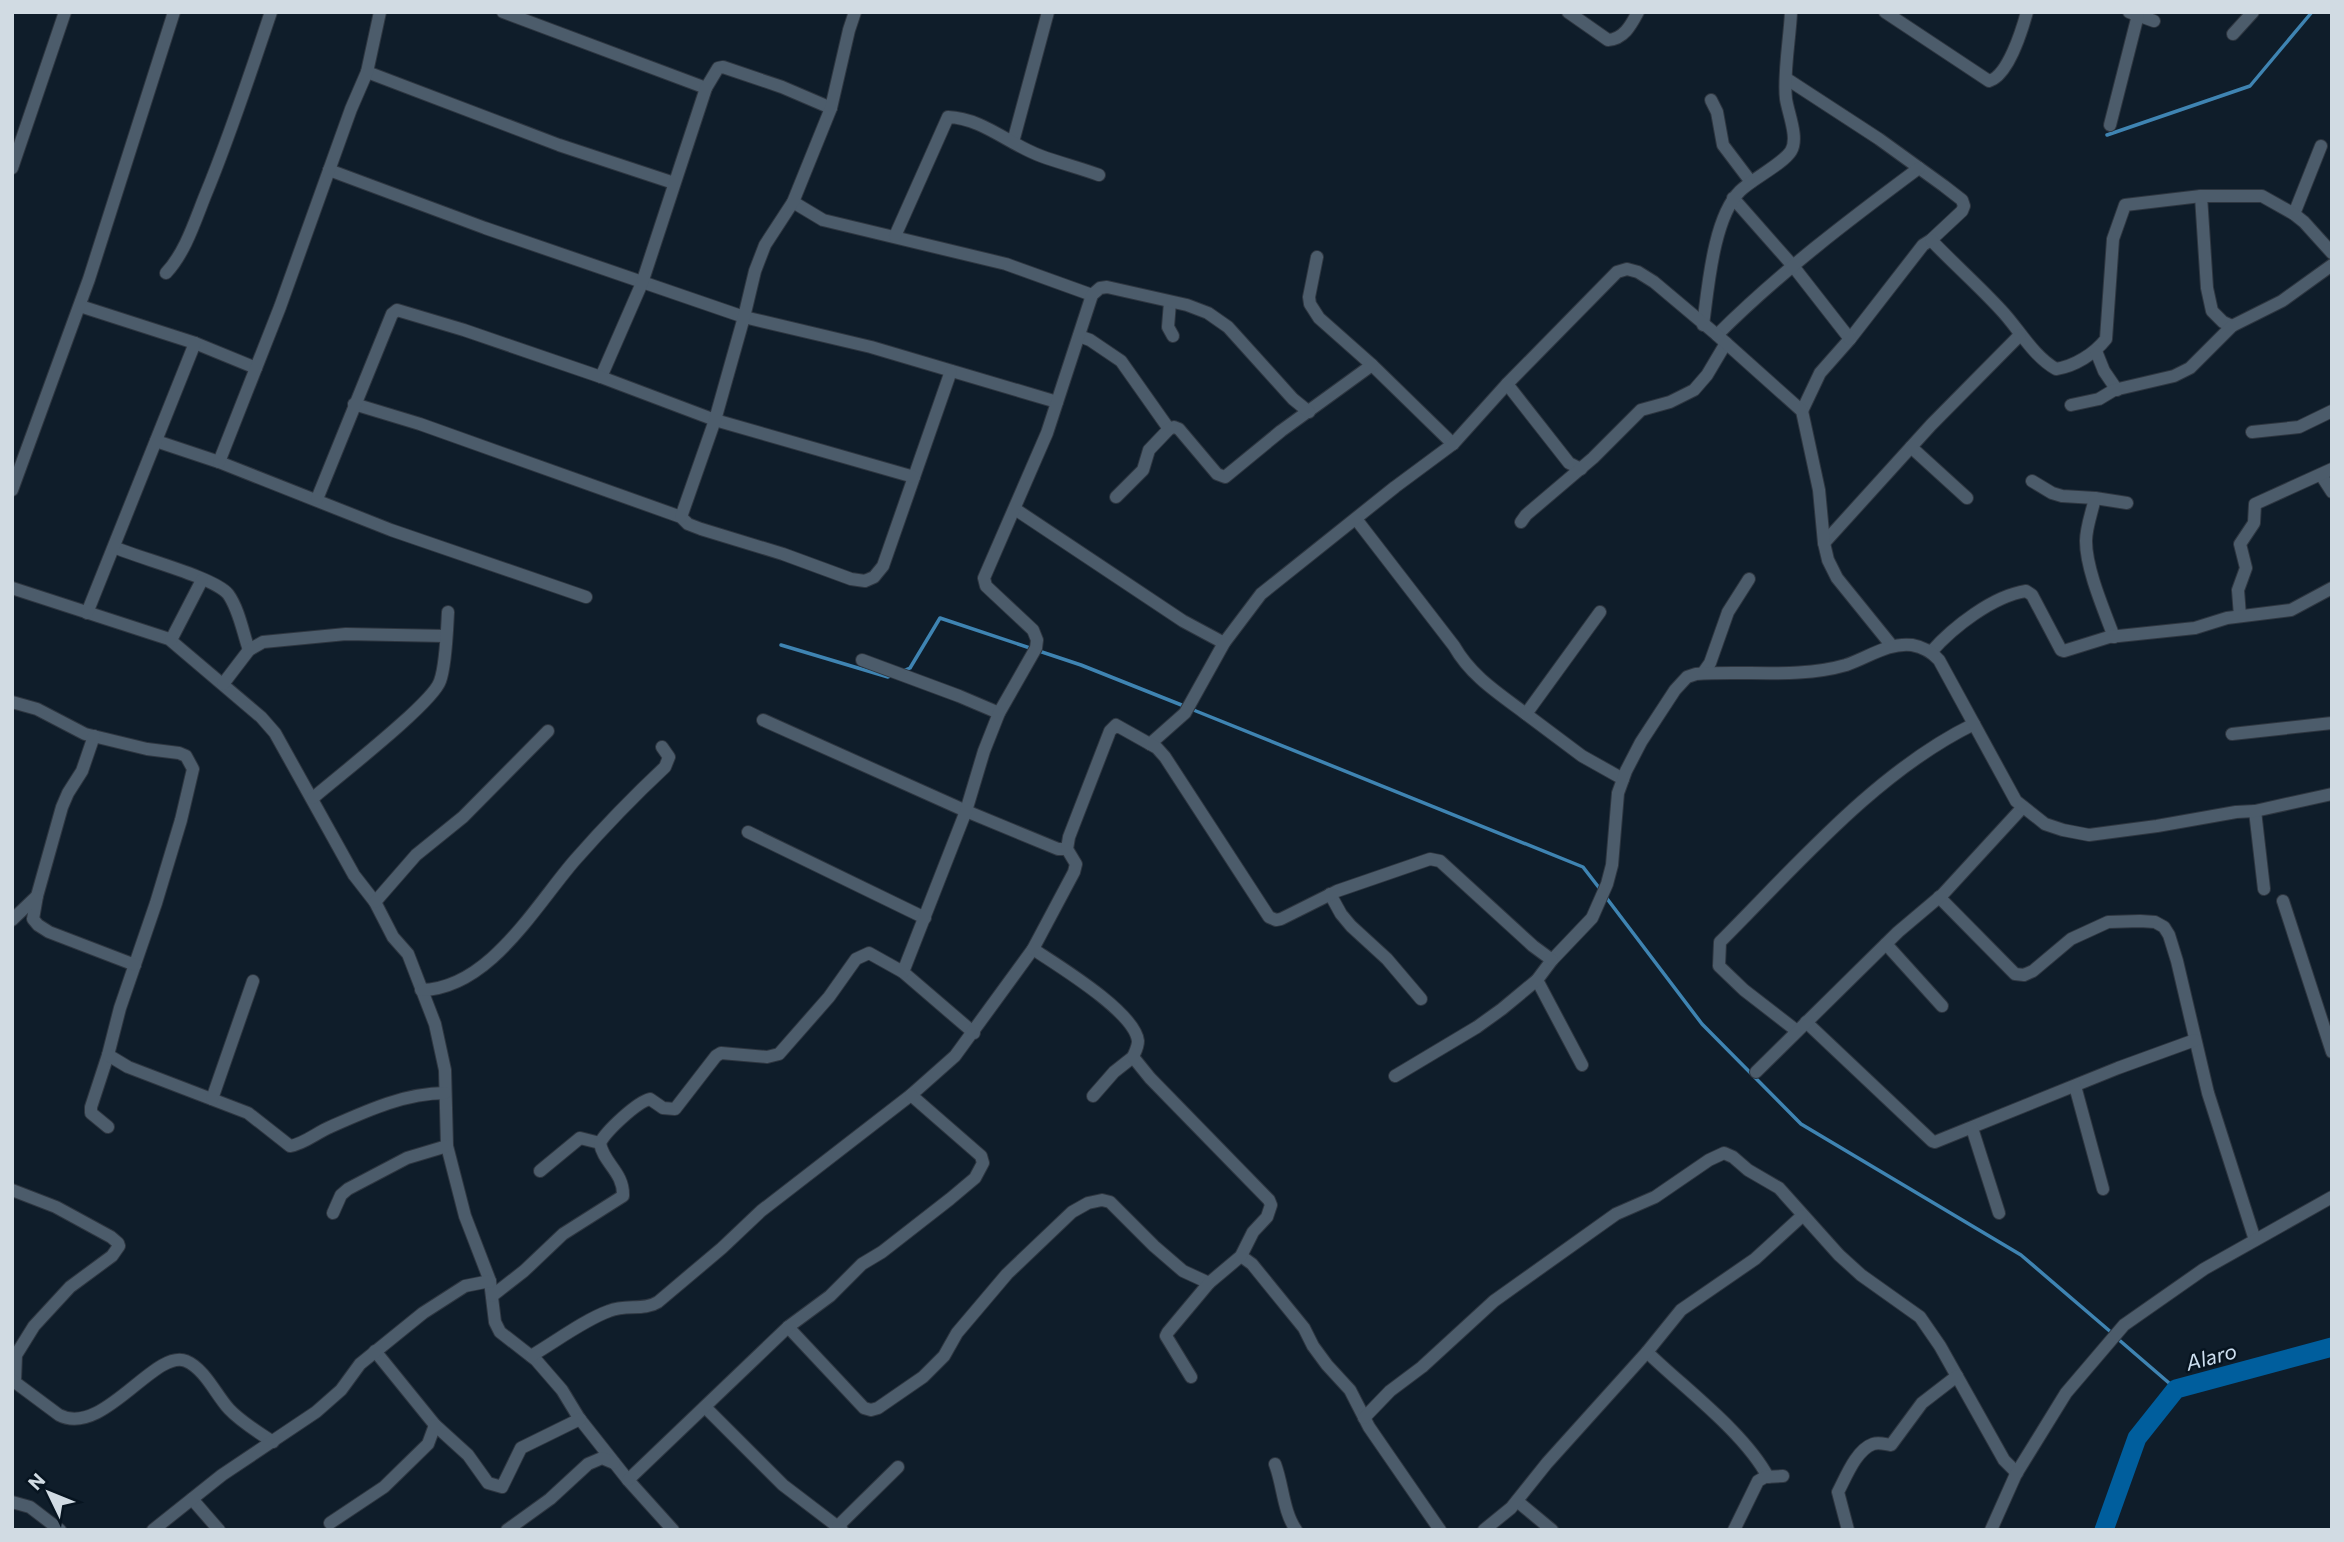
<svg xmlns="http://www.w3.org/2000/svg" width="2344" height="1542" viewBox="0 0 2344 1542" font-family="Commissioner,sans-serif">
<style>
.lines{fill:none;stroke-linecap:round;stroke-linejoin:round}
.stream{stroke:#3f84b2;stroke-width:3.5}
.river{stroke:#005e9d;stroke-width:19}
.minor-casing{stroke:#2e3640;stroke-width:14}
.minor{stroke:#4c5c6b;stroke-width:12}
.labels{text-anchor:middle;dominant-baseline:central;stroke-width:5;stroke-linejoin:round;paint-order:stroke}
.water-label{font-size:21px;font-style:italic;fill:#cee0f1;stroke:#071420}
</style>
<rect width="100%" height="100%" fill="#0f1d2a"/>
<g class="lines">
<g class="stream">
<path d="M2107,135L2250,86L2312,12"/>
<path d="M781,645L888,677L893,675"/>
<path d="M903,671L910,668L940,618L1081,665L1184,706"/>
<path d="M1191,709L1583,867L1600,889"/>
<path d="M1605,896L1702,1024L1801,1124L2021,1255L2112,1333"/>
<path d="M2118,1339L2176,1389"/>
</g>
<path class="river" d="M2104,1530L2137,1438L2176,1389L2332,1347"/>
<defs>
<g id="minor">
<path d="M503,12L706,88"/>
<path d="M1568,12L1608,40C1624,39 1631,25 1638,12"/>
<path d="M1885,12L1989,81C2008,76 2022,30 2027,12"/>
<path d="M2129,12L2154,21"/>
<path d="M2233,34L2253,12"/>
<path d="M367,72L559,145L674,183"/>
<path d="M1787,79L1879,139L1944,186L1962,200L1964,206L1962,211L1931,240L1923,245L1850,339L1820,373L1802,411"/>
<path d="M1711,100L1717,112L1723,145L1751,182"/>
<path d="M2110,125L2138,15"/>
<path d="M1013,142L1048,12"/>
<path d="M12,168L65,12"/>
<path d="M329,170L485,228L744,317L871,347L1057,402"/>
<path d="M2201,196L2207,288L2212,311L2223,322L2232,326"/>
<path d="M1733,198L1793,266L1850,339"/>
<path d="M793,202L823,220L1006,264L1092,295"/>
<path d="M2294,214L2321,146"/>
<path d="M895,236L948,117C982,118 1010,145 1041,156C1060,163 1080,168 1099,175"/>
<path d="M1931,240C1954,264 1979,286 2001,310C2019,329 2033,356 2056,369C2075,366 2094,354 2106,339L2113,239L2125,205L2201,196H2262L2294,214L2304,222L2332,253"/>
<path d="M1317,257L1309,297L1310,304L1319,318L1372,365L1453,444"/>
<path d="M166,273C185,253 195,221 205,196C230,136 250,74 271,12"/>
<path d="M1170,302L1168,327L1173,336"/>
<path d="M80,306L195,343L256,368"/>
<path d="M1703,325C1708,289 1713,218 1740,191C1752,179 1783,164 1791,151C1799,138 1788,113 1786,99C1783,75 1790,37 1791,12"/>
<path d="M1717,335C1779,273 1849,220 1919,168"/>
<path d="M1079,336L1090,340L1121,361L1169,429"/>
<path d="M2096,351L2104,371L2117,390"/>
<path d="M601,377L642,283L706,88L718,68L723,67L782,87L831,108"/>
<path d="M1507,384L1569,463L1581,469"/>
<path d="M354,404L420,424L681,517L688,524L701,529L783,554L851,579L865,581L874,577L883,566L951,371"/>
<path d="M2071,405L2099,399L2114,390L2174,376L2190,368L2232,326L2282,301L2332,265"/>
<path d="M2252,432L2299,427L2332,411"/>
<path d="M156,441L219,462L391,530L586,597"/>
<path d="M1911,447L1967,498"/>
<path d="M219,462L280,307L351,109L367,72L380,12"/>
<path d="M2321,475L2332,492"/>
<path d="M2032,481L2052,493L2062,496L2095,498L2127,503"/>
<path d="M12,490L89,279L174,12"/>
<path d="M1116,497L1143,470L1149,450L1169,429L1174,427L1179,429L1217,474L1225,477L1281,431L1372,365"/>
<path d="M2095,498C2092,512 2086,527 2086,541C2086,569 2104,610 2114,637"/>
<path d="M317,499L392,314L397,310L464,330L601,377L715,420L914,477"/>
<path d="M1015,509L1183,621L1224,643"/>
<path d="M681,517L715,420L744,317L755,271L765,245L793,202L831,108L849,30L855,12"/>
<path d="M1356,519L1454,646C1471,676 1498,693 1526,714"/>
<path d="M1521,522L1526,515L1593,458L1641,410L1670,402L1694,390L1707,375L1726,343"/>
<path d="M1824,543L1931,425L2020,335"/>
<path d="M114,547C138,558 214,577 228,594C239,609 243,633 249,650"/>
<path d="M12,588L169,639L261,717L275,733L354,875L375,902L393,937L408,954L435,1024L445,1070L447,1146L465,1216L490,1281L495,1322L500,1332L536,1360L562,1390L579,1418L628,1480L673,1530"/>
<path d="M1600,612L1526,714L1582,756L1623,779"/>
<path d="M87,613L195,343"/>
<path d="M2240,616L2238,590L2246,568L2240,544L2254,523L2255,504L2332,469"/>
<path d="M171,640L202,580"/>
<path d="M1931,652C1953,627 1993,596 2026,591L2032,595L2061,650L2064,651L2109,637L2195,628L2227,618L2291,610L2332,588"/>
<path d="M862,660L959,696L999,713"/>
<path d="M1703,673L1710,663L1728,612L1749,579"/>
<path d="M223,684L249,650L263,642L346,634L446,636"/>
<path d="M12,702L37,709L85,734L147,749L179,753L186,756L193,769L181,820L156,903L120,1008L108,1055L91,1107V1113L108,1127"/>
<path d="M763,720L966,811L1058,849H1067"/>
<path d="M2232,734L2332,723"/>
<path d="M94,736L82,771L68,793L62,807L37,896L33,919L38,925L49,932L135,965"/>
<path d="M1150,744L1185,713L1224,643L1261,594L1395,487L1453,444L1507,384L1617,272L1627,269L1638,272L1654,282L1717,335L1802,411L1819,490L1824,543L1828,560L1837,578L1892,646"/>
<path d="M313,798C336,778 433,703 440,681C446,665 447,630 448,612"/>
<path d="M2255,811L2264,889"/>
<path d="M748,832L925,918"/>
<path d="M1330,894L1341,914L1351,926L1387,959L1421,999"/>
<path d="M1939,897L2015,974L2024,975L2033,971L2071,939L2108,922L2140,921L2155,922L2164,927L2169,935L2177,961L2208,1093L2255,1240"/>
<path d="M2283,901L2332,1052"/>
<path d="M375,902L416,855L463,817L548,731"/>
<path d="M12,920L37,896"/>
<path d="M1886,944L1942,1006"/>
<path d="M903,972L974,1033"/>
<path d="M1537,980L1582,1065"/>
<path d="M421,990C489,989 535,906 575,860C604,827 634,796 665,767L669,757L662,747"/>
<path d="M1806,1022L1932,1141L1935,1142L2118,1068L2195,1040"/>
<path d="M1797,1031L1744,990L1719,966L1720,942C1796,866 1877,771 1974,724"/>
<path d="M108,1055L128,1067L248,1113L290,1146C304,1144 316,1133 330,1127C366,1111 405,1093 445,1093"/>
<path d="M1756,1072L1898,932L1943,894L2023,807"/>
<path d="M1395,1076L1477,1027L1502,1009L1537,980L1552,960L1592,918L1607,884L1612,865L1618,793L1626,771L1641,742L1675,690L1687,677L1696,674C1745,670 1798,679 1846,665C1867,658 1889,642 1912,645C1923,647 1932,652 1939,660L2016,801L2045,824L2063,830L2089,835L2157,826L2236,812L2255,811L2332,794"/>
<path d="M2075,1086L2103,1189"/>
<path d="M1093,1096L1114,1072L1133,1057"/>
<path d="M212,1099L253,981"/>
<path d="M1972,1128L1999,1213"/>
<path d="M540,1171L580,1138L600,1143"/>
<path d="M12,1190L56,1207L111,1237L118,1243L119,1246L112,1256L70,1287L34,1326L16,1355L15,1381"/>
<path d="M333,1213L341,1195L348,1189L407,1158L447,1146"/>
<path d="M1241,1256L1252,1264L1304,1328L1313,1346L1327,1365L1350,1390L1369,1427L1440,1530"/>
<path d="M492,1296L524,1271L563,1234L623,1196C624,1172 603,1163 600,1143C606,1131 637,1102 650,1099L663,1108L675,1109L716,1056L721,1053L767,1057L779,1054L829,997L856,959L869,953L903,972L966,811L984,751L999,713L1036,648L1037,640L1033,630L986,586L984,578L1047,433L1092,295L1100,288L1107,287L1187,305L1208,313L1228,327L1293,399L1309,412"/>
<path d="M788,1327L864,1408L871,1410L878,1408L923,1377L944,1356L957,1333L1007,1274L1072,1212L1088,1203L1102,1200L1110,1202L1154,1246L1183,1271L1209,1283"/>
<path d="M375,1351L435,1425L468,1455L488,1483L502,1487L521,1448L580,1419"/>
<path d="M1647,1352C1684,1388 1744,1432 1768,1477"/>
<path d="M531,1356C555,1342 584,1320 609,1311C626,1304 644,1311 658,1302L722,1248L761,1211L911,1095L955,1056L1033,949"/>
<path d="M1191,1377L1166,1336L1168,1332L1209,1283L1241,1256L1253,1232L1267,1217L1271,1205L1269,1200L1150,1078L1133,1057C1135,1052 1138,1047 1138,1041C1135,1012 1057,965 1033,949L1074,872L1076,864L1067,849L1069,837L1110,731L1116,725L1157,748L1165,757L1269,917L1276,920L1281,919L1337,891L1430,859L1440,861L1533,946L1552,960"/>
<path d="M12,1380L59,1415C103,1438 155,1348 186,1361C205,1369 216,1395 229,1409C241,1422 258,1432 273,1442"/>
<path d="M706,1408L783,1485L842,1530"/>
<path d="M1364,1418L1390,1391L1422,1367L1494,1301L1616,1214L1655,1197L1709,1160L1724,1153L1733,1157L1748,1170L1779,1188L1839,1255L1861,1275L1920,1317L1940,1346L2004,1460L2017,1473"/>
<path d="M1275,1464C1283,1485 1283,1511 1296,1530"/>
<path d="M628,1480L788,1327L830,1296L862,1264L882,1252L950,1199L975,1178L983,1163L981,1156L911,1095"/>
<path d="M192,1499L219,1530"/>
<path d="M1517,1501L1552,1530"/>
<path d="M12,1502L30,1507L60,1530"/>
<path d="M330,1523L384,1487L428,1444L435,1425"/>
<path d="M838,1526L898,1467"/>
<path d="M153,1530L222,1475L316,1412L341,1390L360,1364L423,1313L465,1286L490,1281"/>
<path d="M507,1530L550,1499L588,1464L602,1458L614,1463"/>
<path d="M1484,1530L1511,1508L1547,1463L1647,1352L1681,1310L1755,1259L1802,1216"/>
<path d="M1734,1530L1758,1481L1765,1477L1783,1476"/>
<path d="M1848,1530L1838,1492C1846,1477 1856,1450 1873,1444C1879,1442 1884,1444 1891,1445L1922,1403L1957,1376"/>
<path d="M1991,1530L2016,1474L2066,1393L2124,1325L2204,1269L2332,1197"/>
</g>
</defs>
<use href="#minor" class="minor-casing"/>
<use href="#minor" class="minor"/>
</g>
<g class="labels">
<g class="water-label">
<text transform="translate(2211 1356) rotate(-15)">Alaro</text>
</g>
</g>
<rect width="2344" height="1542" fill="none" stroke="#d1dbe3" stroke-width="28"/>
<g transform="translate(49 1493) rotate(313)" stroke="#071420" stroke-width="5" paint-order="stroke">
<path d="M0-5L12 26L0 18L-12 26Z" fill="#d1dbe3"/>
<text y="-10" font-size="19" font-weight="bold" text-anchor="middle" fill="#d1dbe3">N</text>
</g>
</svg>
